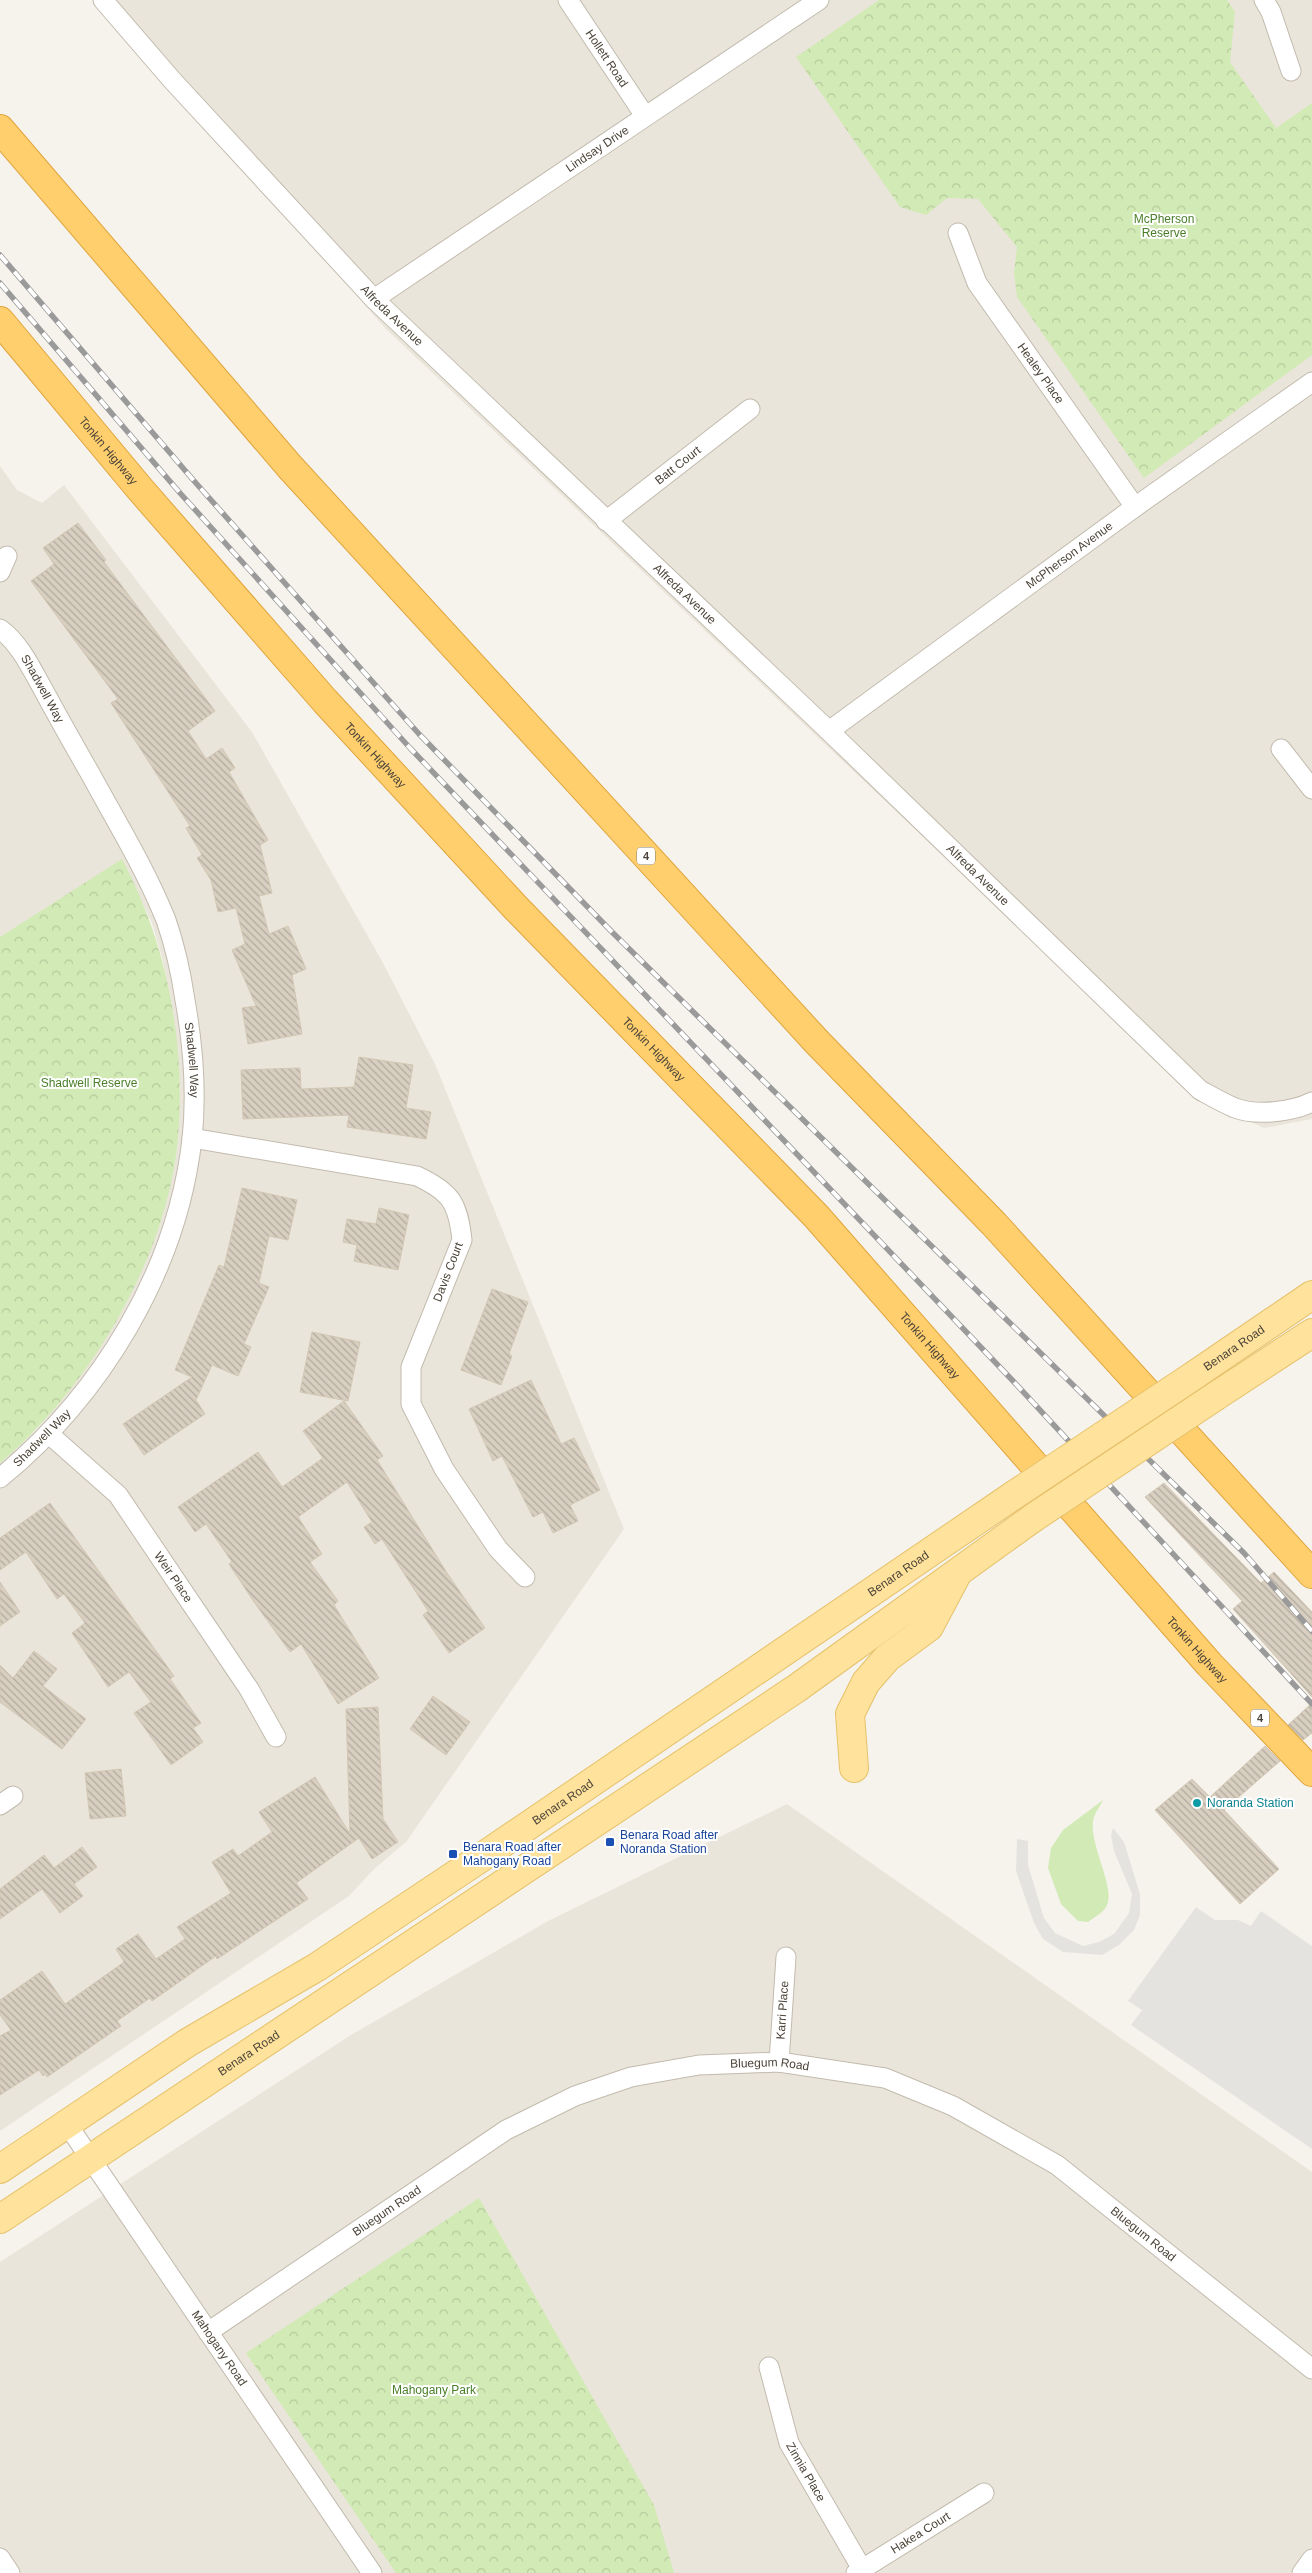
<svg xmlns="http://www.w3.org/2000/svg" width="1312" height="2573" viewBox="0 0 1312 2573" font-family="Arial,sans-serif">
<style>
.residential{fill:#eae5da}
.grass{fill:#d2eab5}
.park{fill:url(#park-crowns)}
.parking{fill:#e5e3e0}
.building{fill:url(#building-back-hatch);stroke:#d3c7b4}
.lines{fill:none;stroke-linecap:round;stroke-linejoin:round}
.minor-casing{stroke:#c2bbae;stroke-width:21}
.primary-casing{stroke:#e6c16a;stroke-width:30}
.motorway-casing{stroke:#e0a43c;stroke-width:30}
.minor{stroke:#fff;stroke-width:19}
.primary{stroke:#ffe39c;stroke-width:28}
.motorway{stroke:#ffcf6e;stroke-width:28}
.rail-casing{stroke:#9a9a9a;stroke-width:5.5}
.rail{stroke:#fff;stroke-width:4;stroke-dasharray:11;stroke-linecap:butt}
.primary-bridge-casing{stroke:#e6c16a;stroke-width:30;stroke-linecap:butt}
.primary-bridge{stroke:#ffe39c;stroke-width:28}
.culture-dot{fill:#0f9aa8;stroke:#fff;stroke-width:2}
.transit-dot{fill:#1a4fb4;stroke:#fff;stroke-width:2}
.labels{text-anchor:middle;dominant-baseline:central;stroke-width:4;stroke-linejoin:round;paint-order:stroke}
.shield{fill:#fff;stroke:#817c74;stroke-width:1}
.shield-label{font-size:11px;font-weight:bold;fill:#4b4439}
.street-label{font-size:12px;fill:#4b4439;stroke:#fff}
.park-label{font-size:12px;fill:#4a7f2a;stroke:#fff}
.culture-label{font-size:12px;fill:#0d838f;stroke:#fff;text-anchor:start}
.transit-label{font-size:12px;fill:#164399;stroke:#fff;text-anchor:start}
</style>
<defs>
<pattern id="park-crowns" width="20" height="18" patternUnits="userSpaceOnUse" patternTransform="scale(1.25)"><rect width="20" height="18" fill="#d2eab5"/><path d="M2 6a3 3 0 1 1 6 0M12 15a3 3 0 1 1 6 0" fill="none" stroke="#b6ca9c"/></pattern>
<pattern id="building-back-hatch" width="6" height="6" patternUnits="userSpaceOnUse" patternTransform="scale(1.25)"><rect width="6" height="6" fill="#d8cfc1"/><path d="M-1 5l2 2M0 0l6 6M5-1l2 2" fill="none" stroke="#b1aa9e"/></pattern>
</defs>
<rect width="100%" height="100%" fill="#f6f3ec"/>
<g class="residential">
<path d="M95,0H1312V1119L1264,1128L1196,1095L386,329Z"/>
<path d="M0,466L17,490L42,503L64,485L252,732L382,961L435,1064L624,1529L406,1842L374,1869L349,1896L0,2131V1463L36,1430L64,1397L108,1334L128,1299L154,1238L172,1174L178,1138L179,1089L174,1016L162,957L152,923L122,860L0,937Z"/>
<path d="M787,1804L1312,2172V2573H0V2262L351,2035L548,1921Z"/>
</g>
<path class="grass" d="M1103,1800C1101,1805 1096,1811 1094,1817C1086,1841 1118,1890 1106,1907C1103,1913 1093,1918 1088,1922L1078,1921L1061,1904L1048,1868L1051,1848L1063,1830Z"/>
<g class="park">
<path d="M879,0H1227L1235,12L1230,62L1276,128L1312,103V355L1144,478L1017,297L1014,273L1017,247L978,199L947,198L926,215L900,207L796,57Z"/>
<path d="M122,859C167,944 186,1041 178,1138C168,1256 90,1387 0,1463V937Z"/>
<path d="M479,2198L654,2505L674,2573H396L246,2353Z"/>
</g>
<g class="parking">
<path d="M1113,1828L1124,1842L1140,1894V1915L1134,1930L1119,1945L1102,1955L1063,1952L1043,1939L1034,1923L1016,1871L1017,1839L1028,1841V1865L1044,1918L1055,1933L1083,1946L1099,1942L1114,1934L1129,1913L1132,1894L1114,1851L1111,1835Z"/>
<path d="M1196,1907L1215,1920H1238L1251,1926L1261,1911L1312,1946V2149L1131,2025L1142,2010L1128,2001Z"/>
</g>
<g class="building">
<path d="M78,523L106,560L104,562L215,711L188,731L206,759L222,748L235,768L229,772L268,840L260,845L272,893L259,896L269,934L288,926L306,969L292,975L302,1034L248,1044L242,1008L256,1006L232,950L245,944L236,908L218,912L211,880L197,858L202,855L186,828L190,826L111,703L118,699L31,581L54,564L43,548Z"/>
<path d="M359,1057L413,1065L406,1108L431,1112L426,1139L347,1127L349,1115L243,1119L241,1070L300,1068L301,1089L354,1087Z"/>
<path d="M242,1188L297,1200L288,1240L269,1236L259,1283L269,1287L244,1344L251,1347L238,1376L212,1365L196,1400L205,1414L144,1455L123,1424L192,1377L175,1370L219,1265L224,1267Z"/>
<path d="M379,1208L409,1215L398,1270L354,1261L357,1245L343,1242L347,1219L376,1224Z"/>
<path d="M492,1289L528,1302L509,1354L512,1356L501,1385L461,1370Z"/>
<path d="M312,1332L360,1342L348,1401L300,1392Z"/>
<path d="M531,1380L561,1444L574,1438L600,1490L570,1505L578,1521L553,1533L543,1512L533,1517L502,1456L493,1461L469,1409Z"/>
<path d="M344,1401L383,1456L377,1460L447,1573L485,1628L449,1653L423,1615L428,1611L382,1539L375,1544L364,1527L372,1522L347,1482L298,1517L322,1554L310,1562L338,1601L334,1605L379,1678L338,1704L301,1644L290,1652L254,1602L229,1564L232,1562L206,1524L195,1532L178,1507L258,1452L282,1487L323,1458L303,1431Z"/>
<path d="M1164,1483L1261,1583L1274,1572L1312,1612V1697L1233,1609L1242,1601L1145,1497Z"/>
<path d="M50,1503L174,1676L170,1679L201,1723L193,1728L203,1742L171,1765L134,1713L151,1702L129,1672L108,1687L72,1633L85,1623L64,1594L57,1599L26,1552L0,1570V1538Z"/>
<path d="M0,1582L20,1612L0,1626Z"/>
<path d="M34,1651L57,1669L43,1686L86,1719L62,1749L0,1702V1665L13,1678Z"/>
<path d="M433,1696L470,1722L446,1755L410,1729Z"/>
<path d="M1312,1703V1733L1303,1740L1288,1725Z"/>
<path d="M378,1707L383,1819L398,1842L372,1859L359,1838L296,1883L308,1899L217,1959L216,1956L152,2001L150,1998L117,2021L121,2026L47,2077L45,2074L43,2076L39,2070L0,2095V2036L11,2030L0,2015V2000L42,1971L65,2004L124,1962L116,1949L138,1934L156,1959L185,1939L177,1927L231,1893L212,1862L233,1849L238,1856L272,1832L259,1812L315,1777L350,1834L346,1709Z"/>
<path d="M1265,1746L1280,1761L1224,1810L1279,1869L1240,1904L1155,1810L1192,1779L1210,1797Z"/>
<path d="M121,1769L126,1816L90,1819L85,1773Z"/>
<path d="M82,1847L97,1867L74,1884L83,1896L60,1913L42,1889L0,1919V1889L44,1855L54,1868Z"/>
</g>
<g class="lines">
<defs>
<g id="minor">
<path id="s1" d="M103,0L172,80L374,299L829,731L1200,1090C1211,1096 1223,1103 1235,1108C1256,1116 1292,1112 1312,1102"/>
<path id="s2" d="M568,0L645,116"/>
<path d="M1264,0L1271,12L1291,71"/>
<path id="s3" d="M958,233L977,283L1135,507"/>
<path id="s4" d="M374,299L819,0"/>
<path id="s5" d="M606,521L750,409"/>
<path d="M0,572L7,556"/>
<path id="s6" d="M0,629C20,643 32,670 44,691C59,719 75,747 91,775C117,823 146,870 166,920C175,946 181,973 185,1000C193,1045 197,1093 192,1139C177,1271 101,1395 0,1478"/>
<path id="s7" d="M829,731L1135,507L1312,382"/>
<path d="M1281,749L1312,789"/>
<path d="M192,1138L417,1176C451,1192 458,1203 462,1240L411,1367V1404L444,1469L498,1549L525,1577"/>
<path id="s8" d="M49,1434L118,1495L249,1689L276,1737"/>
<path d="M0,1805L13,1796"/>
<path id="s9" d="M779,2062L786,1957"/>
<path id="s10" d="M67,2124L372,2573"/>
<path id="s11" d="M208,2332L506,2130L575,2096L631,2077L699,2065L779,2062L885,2078L953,2106L1057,2165L1312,2369"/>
<path id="s12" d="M769,2367L789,2443L862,2569"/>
<path d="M0,2558L10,2573"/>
<path id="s13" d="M856,2573L984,2493"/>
<path d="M1302,2573L1312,2559"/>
</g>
<g id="primary">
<path id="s14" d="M1196,1374L1312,1295"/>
<path d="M1216,1396L1312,1333"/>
<path d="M854,1768L850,1714L866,1682L887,1658L929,1627L955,1578"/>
<path id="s15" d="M0,2169L187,2043L317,1967L485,1855L1014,1495"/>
<path id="s16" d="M0,2219L797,1688L1033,1518"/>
</g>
<g id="motorway">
<path d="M0,129L290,467L817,1042L994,1224L1312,1574"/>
<path id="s17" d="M0,321L140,489L325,701L516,908L816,1216L1209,1664L1312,1772"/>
</g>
</defs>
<use href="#minor" class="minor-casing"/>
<use href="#primary" class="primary-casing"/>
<use href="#motorway" class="motorway-casing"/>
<use href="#minor" class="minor"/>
<use href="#primary" class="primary"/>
<use href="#motorway" class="motorway"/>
<defs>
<g id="rail">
<path d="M0,255L195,482L419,734L613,933L1244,1553L1312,1631"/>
<path d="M0,283L180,493L410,748L1014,1382L1312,1704"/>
</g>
</defs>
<use href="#rail" class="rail-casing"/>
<use href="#rail" class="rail"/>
<defs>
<g id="primary-bridge">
<path d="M1014,1495L1196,1374"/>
<path d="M1033,1518L1216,1396"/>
</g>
</defs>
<use href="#primary-bridge" class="primary-bridge-casing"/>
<use href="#primary-bridge" class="primary-bridge"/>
</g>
<circle class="culture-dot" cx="1197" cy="1803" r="5"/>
<g class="transit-dot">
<rect x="605" y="1837" width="10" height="10" rx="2.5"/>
<rect x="448" y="1849" width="10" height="10" rx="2.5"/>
</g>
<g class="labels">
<g class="shield">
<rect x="637" y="847.5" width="18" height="17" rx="4"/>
<rect x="1251" y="1709.5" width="18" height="17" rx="4"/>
</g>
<g class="shield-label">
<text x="646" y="856">4</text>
<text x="1260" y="1718">4</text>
</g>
<g class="street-label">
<text stroke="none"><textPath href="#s2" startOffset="70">Hollett Road</textPath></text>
<text stroke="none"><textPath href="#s4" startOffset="269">Lindsay Drive</textPath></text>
<text stroke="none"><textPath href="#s1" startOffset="428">Alfreda Avenue</textPath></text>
<text stroke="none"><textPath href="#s3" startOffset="164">Healey Place</textPath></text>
<text stroke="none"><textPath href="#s17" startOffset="169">Tonkin Highway</textPath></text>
<text stroke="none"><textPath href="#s5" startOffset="91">Batt Court</textPath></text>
<text stroke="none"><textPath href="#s7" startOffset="298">McPherson Avenue</textPath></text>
<text stroke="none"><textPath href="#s1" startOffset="832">Alfreda Avenue</textPath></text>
<text stroke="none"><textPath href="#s6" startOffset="74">Shadwell Way</textPath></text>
<text stroke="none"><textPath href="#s17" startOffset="574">Tonkin Highway</textPath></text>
<text stroke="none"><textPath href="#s1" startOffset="1238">Alfreda Avenue</textPath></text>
<text stroke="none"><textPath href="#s17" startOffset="979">Tonkin Highway</textPath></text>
<text stroke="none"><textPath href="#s6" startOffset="479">Shadwell Way</textPath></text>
<text transform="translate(448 1272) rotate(-69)">Davis Court</text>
<text stroke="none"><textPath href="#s17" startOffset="1384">Tonkin Highway</textPath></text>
<text stroke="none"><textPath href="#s14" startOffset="46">Benara Road</textPath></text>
<text transform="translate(42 1438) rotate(-45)">Shadwell Way</text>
<text stroke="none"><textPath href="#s15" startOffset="1078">Benara Road</textPath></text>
<text stroke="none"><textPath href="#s8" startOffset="191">Weir Place</textPath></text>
<text stroke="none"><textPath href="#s17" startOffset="1789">Tonkin Highway</textPath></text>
<text stroke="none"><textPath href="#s15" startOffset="672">Benara Road</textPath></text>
<text stroke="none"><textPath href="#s9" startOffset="52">Karri Place</textPath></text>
<text stroke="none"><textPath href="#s16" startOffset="299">Benara Road</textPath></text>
<text stroke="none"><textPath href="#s11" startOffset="636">Bluegum Road</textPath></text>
<text stroke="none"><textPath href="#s11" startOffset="216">Bluegum Road</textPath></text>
<text stroke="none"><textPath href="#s11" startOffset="1056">Bluegum Road</textPath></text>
<text stroke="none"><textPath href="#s10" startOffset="271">Mahogany Road</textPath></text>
<text stroke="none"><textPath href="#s12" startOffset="112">Zinnia Place</textPath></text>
<text stroke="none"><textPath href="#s13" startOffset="76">Hakea Court</textPath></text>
</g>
<g class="park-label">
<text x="1164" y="219">McPherson<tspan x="1164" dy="14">Reserve</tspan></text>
<text x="89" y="1083">Shadwell Reserve</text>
<text x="434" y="2390">Mahogany Park</text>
</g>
<g class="culture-label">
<text x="1207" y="1803">Noranda Station</text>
</g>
<g class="transit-label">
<text x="620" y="1835">Benara Road after<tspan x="620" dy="14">Noranda Station</tspan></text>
<text x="463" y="1847">Benara Road after<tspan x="463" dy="14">Mahogany Road</tspan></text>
</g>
</g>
</svg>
